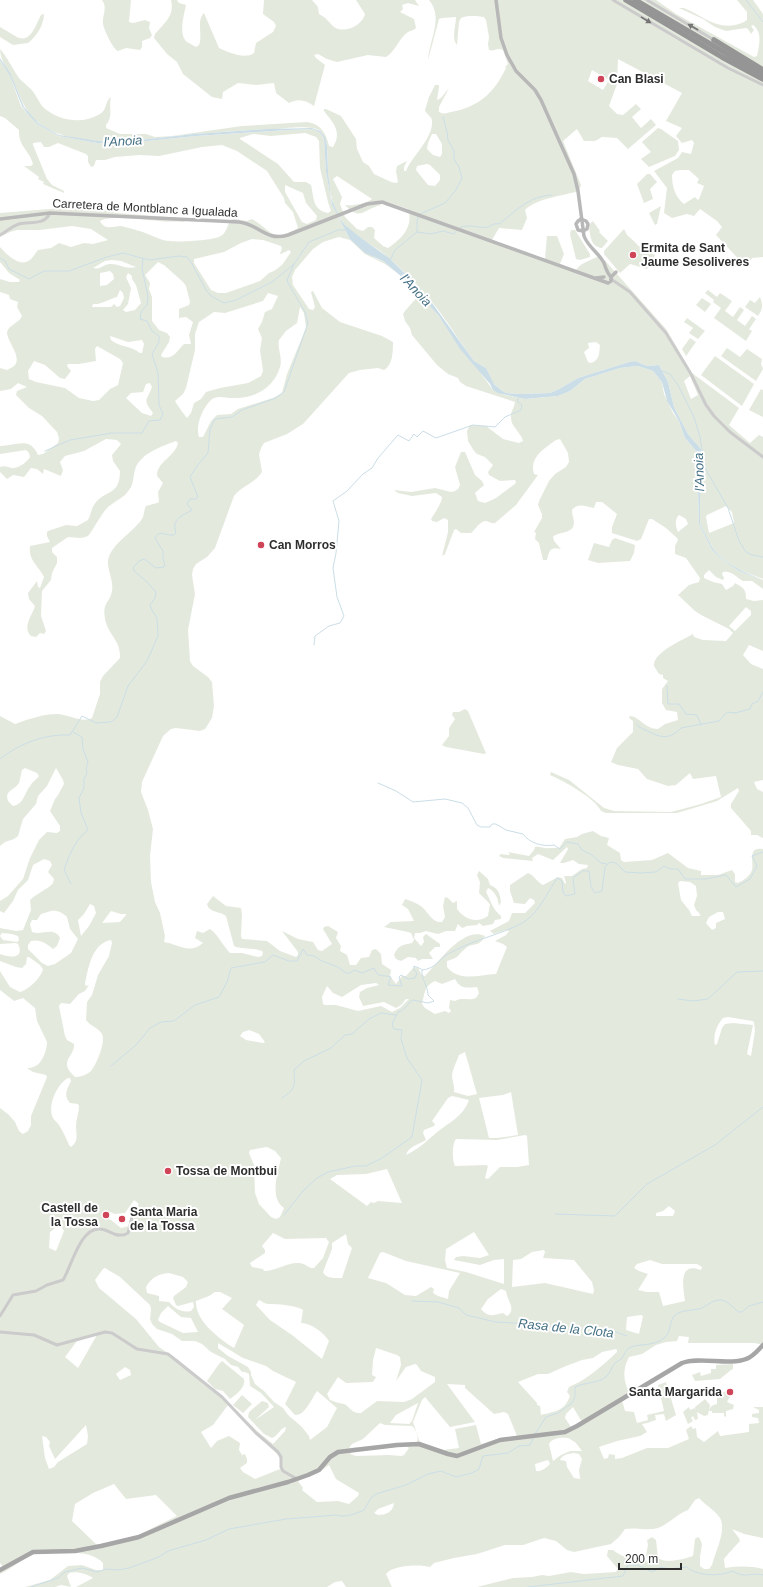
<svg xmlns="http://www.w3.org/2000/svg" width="763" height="1587" viewBox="0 0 763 1587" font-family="Arial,sans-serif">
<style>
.green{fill:#e4e9dd;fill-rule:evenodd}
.water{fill:#cbdee7}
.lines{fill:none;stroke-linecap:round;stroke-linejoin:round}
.stream{stroke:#cbdee7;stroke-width:1}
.tertiary{stroke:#cbcbcb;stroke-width:3}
.secondary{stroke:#b8b8b8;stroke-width:3.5}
.primary{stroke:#a6a6a6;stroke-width:4.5}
.motorway{stroke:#959595;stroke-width:5.5}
.oneway{fill:#757575}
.poi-dot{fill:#d04458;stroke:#fff;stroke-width:1.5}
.labels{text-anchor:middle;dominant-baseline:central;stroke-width:4;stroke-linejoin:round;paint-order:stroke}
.poi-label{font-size:12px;font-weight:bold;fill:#2e2e2e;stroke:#fff;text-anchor:start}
.street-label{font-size:12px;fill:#2e2e2e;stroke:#fff}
.water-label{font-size:13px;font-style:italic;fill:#457186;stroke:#fff}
</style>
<rect width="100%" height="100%" fill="#fff"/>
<g class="green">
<path d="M102,0H131L129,22L133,23L145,20L150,22L149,28L152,35L150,38L142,41V47L140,50L126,48L118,51C113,49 104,30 103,24C102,16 108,7 102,0Z"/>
<path d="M171,0H177L179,3L186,5C184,15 178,34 187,42C190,44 193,45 196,47L199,45C203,35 196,21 204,13L219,48C228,52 245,60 254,53L256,43L273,32L276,26L274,22L263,14L264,0H312L318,7L319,14C322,16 325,17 327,20C330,22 331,25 334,27C344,34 362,26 365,14L356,0H415L419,6L408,3L402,5L403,9L400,12L414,19L416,28C413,31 411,30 408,32C398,39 396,51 386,57L368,55L337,62L327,59L318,54L314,55L316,58L325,65L314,106C306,100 298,98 289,103L276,93L274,83L256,85L238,83L223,92L222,99L212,97L183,74L177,62L167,54L154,38L155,34C164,23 175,16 171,0Z"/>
<path d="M429,0H656L676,14L754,57L757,56C759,45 763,33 753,25L751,26L754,30L751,34L748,29L746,28L726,31L715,27L703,19L679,8H684C701,15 715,29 735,25C739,24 743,23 747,20V12L737,0H753L763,14V257L752,258L746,267L716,235L722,227L717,221L700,209L694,216L687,214L672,218L664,213L667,188L654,171L678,158L682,152L691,154L694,143L692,140L682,143L676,136L682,128L666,121L682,93L618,59L617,84L609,106L617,114L623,115L636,104L641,109L632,117L641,128L651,119L656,125L628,149L617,138L602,137L595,141H584L577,129L563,141L581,185L579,191C562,196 537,198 525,210L527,218L522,230L499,228L492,240L545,259L547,236H557L564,254L560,264L576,270C582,261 592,261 600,255L666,329L692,373L739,408L729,425L750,443L759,435L763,437V579L740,570L724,560L713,549L700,524V492L702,476L701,449L688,434L679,417L674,407L668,382L659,365L647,366L635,361L629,362L578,378L559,389L550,393L519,394L506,393L501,390L492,382L486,368L474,361C455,335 438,305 414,282C404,272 391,259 380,251C367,242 350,233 341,220C332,206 329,189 328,173C327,161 330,140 320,131C313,125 287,128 278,129C250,130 223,132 195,134C148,138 81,153 40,124C27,115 22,101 16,88C11,77 0,61 0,49C8,58 12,68 19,78C23,83 30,87 34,93C37,97 39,102 42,106C57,121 82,125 100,114C107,110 105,101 111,97C108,107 114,115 106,125V128L120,134H146L155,137L172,136L242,126L307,122C321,124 326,133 329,146L333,147C343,131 332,122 324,111V109H326L341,116L356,139L357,149L363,162L369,166L374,174L391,182L396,183L398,182L396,171L397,166L407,161L404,167V171H406C412,156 434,138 432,120C431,116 426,114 425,110L429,97L435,85H439V87L437,100L441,98L449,88L439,107V112C445,115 446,113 451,112C479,107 494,93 506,68L505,67L508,64L503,50C497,47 494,52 489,50L488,44L489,37L486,20L484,17C477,16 467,15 461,18L459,22L457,45C451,38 456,26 456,17L442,18L439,19L428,60C429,40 444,18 429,0ZM592,70L609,80L603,90L588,81ZM432,134H436L442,144V154L440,157L433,155L427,149L428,143ZM427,164L430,165L440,175V180L435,186L428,185L416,170L417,166ZM680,170H689L699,179L697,183L704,186L699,199L698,200L695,197L684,204C675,197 672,186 672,175L675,171ZM337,176L372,199C365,204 353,206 345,205C361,222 363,209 381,205L380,200L388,202L408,209C414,226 402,239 388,248L383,246L374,238L375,230L372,227H368L363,231L357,229L345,217L340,204L342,197L333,179ZM596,342L600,345C599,353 600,360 591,363L588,362L584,352L589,348L588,343ZM690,376L698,395L691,399L684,381ZM726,506L732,512L734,523L709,533L706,517L707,515Z"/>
<path d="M44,14C44,25 36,37 28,43L13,45L0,37V27C6,30 11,34 17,37C31,44 36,24 41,15Z"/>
<path d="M0,60L10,76L21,106L27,113L37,124L59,136L97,143L117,144L196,136L288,130L312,129L319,132L324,138L326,172L332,205L350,239L375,258L383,261L414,287L439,316L493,390L505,395L525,399L558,396L570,391L585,379L620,368L638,366L653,371L662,382L664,394L673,413L679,421L685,438L697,452L699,524L712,550L723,560L739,571L763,580V589L752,581H743C736,577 731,570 723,572L722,574L724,578L723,580L716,577L709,570L704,575V578L713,582L722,584L726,590L733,586L735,583C743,588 746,588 746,599L754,601L763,600V651L749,645L743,655L751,664L763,669V780L754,782L757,789L763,792V838L757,835H751V831L731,808V804L739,791L738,788L717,801L677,813H606L601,811C595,798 564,781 550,775L551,772L569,780L604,808L614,811L671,812L701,804L721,797L716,776L693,779L690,773L676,785L668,786L647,779L638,769L618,765L611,762L617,748L633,732V721L629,718L630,716C640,717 645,729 658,729L665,724L678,720L677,712L666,710L662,703V689L668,681L663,678V675L659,674L654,666C653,652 683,640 693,634L694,637L703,640L726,641L733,633L729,629L703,616L695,611L678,595L689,585L699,582L700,578L686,558L675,554V546L678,540L677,538L666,528L652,519H649L641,539L637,541L612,533V527L617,514L602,502H596L594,508C586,507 578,502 572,510C572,515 574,519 574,523C573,535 558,531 553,537L554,541L561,549C550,546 549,551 547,560H543L539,543L535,539L536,533L534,532L542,518V514L538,505L539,501L549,481L555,474L566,467L569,462L568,453L560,439L556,440C545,448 529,457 534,474L538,475L516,505L495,523C491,524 488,521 485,521C479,522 475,530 471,533H461L456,529L454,530L445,554L442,556L448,532V520L444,518L437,522L432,521L431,519C434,514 442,503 442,497L436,493L412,496L398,493L394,490L411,492L435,488L451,492L455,491L458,489L460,485L455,467L461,452H465L475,475L482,481L484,485L475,493L478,501L485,503L496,498L516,483L515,480L500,481L489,475L488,472L493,465L485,457L477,454L474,451L468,441L467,431L470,425L486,426L503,439L519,443L523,441C521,432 511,427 511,418C510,413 514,408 515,402L466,386L460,382L458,378L448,374L437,365L412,335L410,328L405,321L403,314L405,311L419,295L405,279L385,264L365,254L350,240L339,237L323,242L313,249L295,270L292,277L293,285L309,309L313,310L315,307L311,292L313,291L322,308L340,322L382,336L393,342C393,351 393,365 384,370L378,368L360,370L349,373L303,424L287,434L264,443L261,448L259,454L262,472C254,484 242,486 234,496L215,548L207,557L196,564L193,569L192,575L195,594L188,630L190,661L193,666L208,677L212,682L214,706L212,718L205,729L200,731L176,728L171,729L163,736L142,782L141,792L148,810L153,829L150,856L151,882L155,902L160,913L165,936L164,942C178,944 190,955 203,943L195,938L197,931L203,933L210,929C217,933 223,946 230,953H242L258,957L262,956L263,952C257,947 242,950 234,946L226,916C220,911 209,913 207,904L213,896L226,906L241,908L242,914L241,936L242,939L267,941L280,951L296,957L298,955V952L282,931L298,939L313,942L318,950L322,951L332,944L323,929L324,927L328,926L338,932L336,938L341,946L340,951L347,955L350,965H356L361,958L369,957L372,950L376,949L381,954L382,964L391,970L390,976L396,984L402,976H406L414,967L418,968L422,975L425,976C438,963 463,926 485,936C479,948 473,942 466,948C456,956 461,957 447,961V967C459,982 478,975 496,974L507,947L503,944L495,941L506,935L509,931L506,930L494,934L490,931L509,921L512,913H525L535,903L534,900L530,898L525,904L514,903L510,891V885L528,873C534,875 537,882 543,885L558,877L562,878L565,884L566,883L564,876H572L582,869L587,868L588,865L579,864L573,860L564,863H560L568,849L567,847L553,860L538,854L532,858L533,861L503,858L499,856L501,854L509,855L510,854L508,852L529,856L534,850L535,847C540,846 544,849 549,848C553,848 555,848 559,848L565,839L577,837L582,834L593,831L601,836L609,838L607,845L620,853L621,860L624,862L652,860L668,853L688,868L701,871V875H718L732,870L735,874V882L738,883C743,881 750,876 752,870C754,862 747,846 763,849V1347L760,1344L754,1343H688L689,1337L679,1336L677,1341L666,1342L656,1345L642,1354L629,1357C622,1370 623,1383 631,1395L622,1400L625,1411L634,1412L637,1423L648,1420L647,1415L664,1411L658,1385L666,1382L676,1415L666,1421L664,1414L655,1415L656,1420L647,1423L642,1424L647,1432L640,1436L617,1441L599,1447L604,1459L608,1458L609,1454L615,1455V1459L622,1458L647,1448H668L689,1439L686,1430L691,1426L693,1429L696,1428L697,1437L704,1442L718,1431L720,1436L749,1432V1424L759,1423L758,1418L752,1417V1414L759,1413V1410L753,1407H763V1538L744,1534L732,1529L739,1538L740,1541C737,1544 727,1555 724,1559L725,1568C738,1566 751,1566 763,1569V1587H477L513,1578L532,1577L542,1575L549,1576L571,1572L584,1574L616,1572L618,1569L607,1556L608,1550H613C624,1558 625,1557 638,1557L648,1562L649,1561L646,1555L648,1545L647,1540L652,1537L656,1540L658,1558C666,1564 684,1559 693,1556L695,1539L696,1538L699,1537L702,1544L700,1557V1566L704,1569H709L712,1565C715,1552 727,1530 720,1518C715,1510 705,1505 699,1498L695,1500L688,1510C677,1514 669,1524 658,1528C647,1531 636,1527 625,1529L619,1537L611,1544L574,1552L567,1550L556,1541L544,1538L523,1545H505L477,1554L454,1558L434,1563L430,1567C421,1564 392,1565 386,1574L392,1587H346L342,1581L335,1582L327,1587H76L93,1578C87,1574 77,1571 69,1573L67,1576L71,1587L61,1585L55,1587H25L50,1580L68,1566L82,1565L96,1570H103V1563C91,1550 70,1553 53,1553C47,1553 40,1552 35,1554C22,1558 12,1569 0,1574V1568L3,1567L0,1563V1108L9,1115L15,1122L19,1131L23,1134L28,1131L31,1125V1116L47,1077L46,1075L33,1072L27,1068C29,1068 31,1068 33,1067C42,1065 47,1050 47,1042L37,1021L35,1008L23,998L14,1001L0,990V971L10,987L20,992C28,990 41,978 43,969L40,965L29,957H27L26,964L22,968L16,967L0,961V954C10,958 25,959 18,944L16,943L0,944V928L16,931L23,930L31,910L30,900C37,893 47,890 53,883L54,879L48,872L52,865L50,861L44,859L33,865L28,880L18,890L13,901L4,913L0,911V901L8,896L23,879L30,858L39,840L47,832L57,833L60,831V826L50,811L55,799L58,795L64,784L63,780L56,768L47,786L38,796L36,804L23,819L18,836L14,839L5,842L0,846V716L15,724C29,719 43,714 58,714C69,715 82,723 92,718L100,694V682L103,676L120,658C121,640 108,635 105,619C102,602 110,603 112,591C114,581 107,570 108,560C112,542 136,531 143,517C144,514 144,510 146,506L157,503L159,502L158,492L163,483L157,476C157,461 175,457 178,443L176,441C162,446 139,454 135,470C133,476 134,484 129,490C124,498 115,501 108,507C102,513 94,528 89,535C82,540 76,537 68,537L52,548V552L57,557V563L52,573L51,580L42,591L41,616L46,631L44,634L40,633L36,637L31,636C22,627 32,616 35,606L29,599L28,593L37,581L38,587L40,588L44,577C39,566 28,561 30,546L50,542L47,536V532L48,531L66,525L77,526L88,520C91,515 91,509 94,505C104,489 120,497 120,471L113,461L112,455L121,444L117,440L106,439L84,451L65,456L60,462L63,470L61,476L44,469L43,474L37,469L31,468L24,477L13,475L7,479L0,472V467C6,465 8,468 13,468C19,468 27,462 30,457L29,453L26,450L0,454V446C16,446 30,436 38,455L43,454L58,443L59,438L57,432L42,416L29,408L16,395L17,391L27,387L18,383L11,389L0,391V368L7,370C9,369 13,367 15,365C22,356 6,340 7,332C9,325 19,323 22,316L17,307L18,302L10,299L9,295L0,292V279L10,282H19L20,280L9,273L0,262V247C6,254 20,268 30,260C34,257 35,253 38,250L51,248L59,243L71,247L84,243L93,244L108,240L91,229L72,226L40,230H17L10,232L0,237V213L62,208L89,210L94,205L101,209L116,213L181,218L186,220L184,222C176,221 167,222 159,221C146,220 109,215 100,221C105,231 113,226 121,226C126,227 132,229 136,230C145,232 154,237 163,240C173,243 212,241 221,236C226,233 228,225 230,220L235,219L247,221L252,219C273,231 271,243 298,228L293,212L285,203L284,198L267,171L237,151L222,145L202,147L159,156L140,155L115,157L105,160H96L94,166L91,167L88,162V156L86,154L58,143L49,147H44L41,142L33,143V145L47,179L52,185L64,191V193L43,184L44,182L38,179L39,177L24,166H31L33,164C29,150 18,146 19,130L5,118L0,116ZM305,133L316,137L319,141L320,168L328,202L331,211L328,213C312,210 314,197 311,185L306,182H294L278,164L240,139V138L253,134L271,136ZM285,185L303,193L306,203L317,216L316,220L307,224L302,222L285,192ZM252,239L263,240L281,246L282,248L280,254H281L289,250L291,252L282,265L274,271L269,273L260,281L226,293H218L211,290L194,263V259L224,252L241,243ZM112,260L121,261L136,267C127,270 118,263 109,264C103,265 100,270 93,268L105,261ZM158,262L164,265L183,282L186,286L190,302L189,305L179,309V318L186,317L193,322L189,335L191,344H184C177,351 173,360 162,357L161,355L169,342L170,337L167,333L159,330L152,321V297L149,289L150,283L145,275ZM110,271L113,274L114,279L107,285L100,286V273ZM128,273L132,276V279L136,285L141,303L135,310L126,312L123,310L128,304L131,288L126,277ZM120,290L123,293L124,298L120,306L117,307L114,304L111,307H92L93,304C101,305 109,299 117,297ZM268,293L278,296L272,309L265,312L262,322L258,329L262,338L260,350L263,371L261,376L248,383L220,388L206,392L201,399L194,403L191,413L187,418C184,414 177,405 175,401L183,394L186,388L195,350V334L199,322L214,312L225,313L263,301ZM300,307L304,313L306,328L287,374L282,393L273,398L238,409L231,414L217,415L211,421L203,437H199C195,425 203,407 212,399C219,395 225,398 233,398C254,399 274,388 280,367C283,358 277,349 279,340L286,331L297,323ZM110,336L128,342L142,340L144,344L142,353H140C130,345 121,348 111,340ZM97,346L120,359L123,363L118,385L110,389L99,400L93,401L79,398L65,388L36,382L29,379L28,371L34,361L45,365L60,378L65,379L71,371L67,366L68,364H79L96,361L95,349ZM150,383L152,387C147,401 142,399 153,413L151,416L142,413L126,398L131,393L143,392L146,384ZM679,515L686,519L688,524L678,532C676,527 674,520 679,515ZM746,607L751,611V615L735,631L729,626ZM25,768L37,773L39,776C36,780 32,782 30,786C24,794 24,804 13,806L8,801C4,790 14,791 19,783C20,780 21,774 22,770ZM680,881L690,882L696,886L697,896L694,905L696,910L700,914V916H692L689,910L681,900L678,883ZM90,904L94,906L96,913L89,926L81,936L78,920L84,914ZM51,911C57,910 63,913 67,917L70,929L78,939L71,953L55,964L48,966L42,963L28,949V945L31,941C40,939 46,943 53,949L57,946L60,938C54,926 41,936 32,932L30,924L32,920H37L41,914ZM111,911L121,914H126V915L120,922L102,923ZM718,912H723L725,919L716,923V928L712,930L706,923L709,917ZM2,933L12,934L18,936L19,940L17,942L3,940L0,936ZM111,940L112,943L109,956L98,975L92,995L87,1002L86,1020C90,1026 99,1028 102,1034C106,1042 96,1066 90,1072C86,1075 80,1077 75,1077C57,1060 75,1058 74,1044L67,1040L65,1036L59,1006L61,1003L70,1004L79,994L85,991L89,985L86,986L85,984C88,969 92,943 111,940ZM455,979C460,989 467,988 477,987L479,993L476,998C469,1001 462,997 455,1001L450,1000L449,1008L451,1011L449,1013L445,1011L435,1014L425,1008L422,1004C425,993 424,986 435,981L442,984ZM376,983L379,985L367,988L360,992L359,997L363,1006L384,1002L396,1008L401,1005L406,999H409L400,1008L392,1012L381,1006L358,1011L336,1005H325L323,1004L322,997L327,986L333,993L342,997L361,985ZM728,1017L752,1021L754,1022L755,1031L751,1056L747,1054L753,1025L733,1023L725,1024L722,1028L717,1044L715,1045C713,1036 716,1026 723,1018ZM249,1030L259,1034L265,1042L263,1043L246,1040L240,1036L243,1032ZM465,1052L477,1094L468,1096L454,1092C455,1085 452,1081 452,1075C453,1068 457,1061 459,1055ZM68,1078H70L71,1081C67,1089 63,1096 70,1103L78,1104L79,1106C79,1113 76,1119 76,1126C76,1134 79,1141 71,1147L69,1145C66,1138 63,1131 59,1125C57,1122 54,1120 53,1118C47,1106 57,1084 68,1078ZM511,1092L518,1135L497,1138H489L479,1098L503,1095ZM452,1096L469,1100C463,1117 448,1123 436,1133C427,1141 417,1150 406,1155C408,1147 419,1144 426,1140L423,1133L424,1130L434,1126L435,1124L432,1121L448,1098ZM525,1135L527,1136L529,1165L517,1167H500L488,1179L485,1178L488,1166L486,1165L455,1166C452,1160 452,1144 456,1139L497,1140ZM267,1147L275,1151L281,1158C278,1172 269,1198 284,1208L280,1217L276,1219L271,1217L259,1204L255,1193L254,1165L249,1153L250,1150ZM387,1169L402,1203L378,1201L374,1203L371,1202L367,1206L330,1179L337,1175L366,1174ZM134,1200L138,1203L139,1209L129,1226L121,1228L111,1220L102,1217L103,1214L107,1211L115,1214L125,1213ZM669,1206L675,1211L673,1216H656V1213L663,1211ZM58,1226L62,1228L64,1231L56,1251L49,1248L50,1232ZM474,1232L489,1255L480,1258L463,1256L456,1257L454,1260L480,1265L494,1260L504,1259V1284L466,1272L447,1268L445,1260L446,1249ZM273,1233L285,1239L326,1238L329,1242L323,1258L314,1268C309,1269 305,1263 299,1263C288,1262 276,1271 264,1271L263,1269L252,1267L250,1263L265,1253V1250L262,1246ZM346,1234L348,1244L352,1248L342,1278C335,1278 326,1279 323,1272L332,1249V1243ZM544,1250L545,1252L543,1258L574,1260L592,1282L594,1290L593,1294L545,1283L512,1287L513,1260L521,1259L532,1252ZM383,1252L406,1261L460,1273L449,1291L448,1299L438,1296L433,1293L434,1289L431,1287L416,1296L405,1295L386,1283L368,1278L380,1253ZM650,1260L662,1264H697L702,1267L701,1270C678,1261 683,1287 685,1301L663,1306L659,1292H647L638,1290L648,1274L639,1271L634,1268L637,1264ZM105,1268L120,1277L150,1305L151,1309L150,1319L152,1324L157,1329L172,1334L182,1341H195L202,1344L211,1352L225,1359L231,1365L238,1367L242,1372H245L249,1374L250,1386L261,1393L274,1407L255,1420L269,1407L268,1403L262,1401L249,1412L248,1417L264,1434L272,1438C278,1436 280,1428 286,1427L285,1431L273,1444L257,1431L222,1396L177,1359L159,1347L136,1319L99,1288L95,1280L103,1269ZM169,1273L183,1277L188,1282L186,1287L174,1296L173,1298L176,1305L178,1306L193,1302L194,1307L191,1311C182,1313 175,1309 169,1302L159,1301V1296L147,1293L146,1287C152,1277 158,1274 169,1273ZM501,1289L506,1291C507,1301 517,1309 507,1316L503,1313C492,1315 489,1318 481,1309L488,1299ZM215,1292H220L232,1298L222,1309L244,1325L234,1348C220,1339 195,1321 196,1301L209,1296ZM259,1300C262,1301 265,1304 268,1304C277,1304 296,1305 303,1310L301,1323C311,1323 324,1333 329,1341L322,1359L292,1335L270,1320L256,1305ZM168,1306L181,1317L191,1318L198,1332L183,1333L160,1322L158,1320L161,1313ZM641,1315L643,1316L639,1334L626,1330L627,1317ZM97,1335L78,1368L65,1357L77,1341ZM218,1343L243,1358L266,1366L273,1371L296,1382L285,1404L295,1415C305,1416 312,1398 317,1391L337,1408L327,1427L310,1440L309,1436L302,1427L288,1415L283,1408L274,1402L264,1391L255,1384L251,1375V1372L248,1367L228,1356L218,1348ZM376,1348L397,1355L400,1357L401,1365L396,1381L406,1367L415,1364L417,1365L421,1371L435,1377V1382L412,1399L404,1402L377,1401L361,1413C350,1413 351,1407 344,1404C339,1403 335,1402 330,1400L327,1394L338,1377L346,1383L373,1382L376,1377L372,1375L373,1360ZM616,1349L617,1350V1352C602,1366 588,1379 569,1387L567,1392L570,1396C564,1412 555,1411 541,1415L540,1406L537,1405V1403L518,1382L538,1374H548L566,1366L582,1360L593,1358L602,1352ZM125,1367L130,1370L131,1375L120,1380L116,1374ZM447,1384L465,1385V1388L494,1414L504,1412L508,1414L517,1436L501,1438L481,1444L476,1425L455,1429L459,1448L443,1450L420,1443L413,1422L422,1400L425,1397L450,1427L475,1422ZM418,1403L412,1421L409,1424L390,1423L396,1415ZM228,1405L278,1455L280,1459V1469L255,1479L243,1472L240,1468L247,1463V1459L245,1454L242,1455L239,1450L240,1443L229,1436L217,1441L211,1448L201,1432L213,1425ZM573,1407L582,1422L571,1427L565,1418L566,1414ZM380,1423L385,1425L412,1426C416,1429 419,1438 417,1442L349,1448L352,1444L363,1439ZM86,1425L88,1436L87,1444L58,1462L54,1467L49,1469L45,1458L42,1436L46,1437L50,1442L49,1446L55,1459ZM568,1438L575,1442L582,1451H570L561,1455L553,1461L549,1444C552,1438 561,1437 568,1438ZM406,1446L409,1448L404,1455L401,1456L389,1455L356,1456L350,1454L352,1452ZM573,1453L579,1454L582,1459L579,1470L580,1479L574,1478L567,1467L566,1461L560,1460C562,1455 568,1454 573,1453ZM548,1460L550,1464C546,1468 541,1472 536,1471L535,1464ZM329,1465L336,1479L359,1493L358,1496L349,1504L338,1501L317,1502L302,1490L303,1488L298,1481L318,1473ZM114,1484L126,1499L156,1495L177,1516L136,1536L97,1545L72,1521L75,1504L93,1493ZM394,1503C393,1512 386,1515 378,1515L374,1513L378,1509Z"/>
<path d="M658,128L661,129L678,141L679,150L675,156L649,167L641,159L651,152L642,142Z"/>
<path d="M647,174H650L657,182L650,189L653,199L644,203L637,184Z"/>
<path d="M661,206L657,224L655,225L649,213Z"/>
<path d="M593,221L600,231L599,232L608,241L602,248C590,247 590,234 589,225Z"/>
<path d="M624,229L627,235L637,244V245L655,255L647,269L630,264L620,273L604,254V251Z"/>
<path d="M571,230H575L590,254V257L580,260L576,259L570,234Z"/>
<path d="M708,290L717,297L720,293L732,301L725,311L733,317L740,307L744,310L737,320L745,326L752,316L756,319L749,329L752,331L746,341L714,318L721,308L713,302L714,300L705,293Z"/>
<path d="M760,297C763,305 763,309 758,316L745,307L750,300L755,303Z"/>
<path d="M702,298L711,304L705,312L696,305Z"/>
<path d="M687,318L705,331L698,339L689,333L693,328L684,322Z"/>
<path d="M690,338L696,342L686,356L682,349Z"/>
<path d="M727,348L740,357L747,349L762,359L761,364L763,369L756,381L721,356Z"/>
<path d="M715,356L754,384L742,406L701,375Z"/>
<path d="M761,389L763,390V417L749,410Z"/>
<path d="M615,538L635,545L634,553L630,561L598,563L588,560L594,543L609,547L612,540Z"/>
<path d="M465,709L468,711L485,751L486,753L484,754L446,747L442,745L449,736V728L455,719L452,715L453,712H459Z"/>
<path d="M479,871L488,879L490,885C498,888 500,893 501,902L499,906C498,898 495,891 488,888L486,892C491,901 493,910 501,916V919L495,920L493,924L483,926L479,923L477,925L467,926L462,928L458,924L455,931H446L438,934L426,931L420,933H415L414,938L421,946L424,942L423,937L426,934L440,944V947H435L429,953L433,959H422L418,961L416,958L408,957L401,961L396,959L394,955C398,945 403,945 412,943L414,940L411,933L408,932L384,927L391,922L414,921L408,909L402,905L405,899C411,901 417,903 422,907C429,913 432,923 442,922L445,917L443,906L445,897L448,898L453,903L457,901V909C464,919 477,924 488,916L490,904L479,893L480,882L477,875Z"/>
<path d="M222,1361L244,1379C246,1387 236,1395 230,1399L223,1391L215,1389L207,1381L219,1364Z"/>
<path d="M733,1364V1369L731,1370L720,1379L695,1381L692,1375L700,1372L701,1376L711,1373V1369H716V1365Z"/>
<path d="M728,1388V1395L731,1397L729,1398L727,1402L734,1405L733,1409L726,1411V1417L724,1416V1413H712V1411H709C710,1406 713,1405 717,1404V1399L719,1394L726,1391Z"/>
<path d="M242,1395L252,1404L243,1413L233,1405Z"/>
<path d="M705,1399L710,1405L708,1415L704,1416L697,1412L698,1419L695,1420L693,1416L691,1418L693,1421L688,1424L683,1412L689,1407L690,1410L695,1408L696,1411L695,1407Z"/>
</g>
<path class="water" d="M0,58L10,73L24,107L38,123L59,135L98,141L122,142L194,134L268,129L312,128L320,131L325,137L327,146L328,172L331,198L340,219L345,225L361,238L389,258L418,286L427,296L474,361L486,368L494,384L501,390L506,393L519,394L550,393L559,389L578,378L629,362L635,361L647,366L659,365L668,382L674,407L679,417L688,434L701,449L702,476L700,492V524L713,549L724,560L740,570L763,580L739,571L723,560L712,550L699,524L697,452L685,438L679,421L667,401L662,382L653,371L638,366L620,368L585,379L570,391L558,396L525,399L498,393L493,390L490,384L460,349L439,316L408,282L383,261L365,253L350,239L332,205L326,172L324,138L319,132L312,129L288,130L196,136L117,144L97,143L59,136L37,124L27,113L22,106L10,76L0,60Z"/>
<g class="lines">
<g class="stream">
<path d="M746,0L763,22"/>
<path d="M420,214L445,203L456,190L462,178L459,167L454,159V151L448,140L447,132L443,117"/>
<path d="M459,228C470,223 478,229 488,227C493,225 493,223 499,224C516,211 529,196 552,195"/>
<path d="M417,232L431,234L443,231L454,234L457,230"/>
<path d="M0,258L5,261L9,269L29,279L44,271H69L107,257L123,253L149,260L179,256L187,257L191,262L206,290L211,296L224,303L236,300L272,282L294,264L309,242L338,230H347"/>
<path d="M390,261L395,250L417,232V223L418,216"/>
<path d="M660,370L670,374L678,385L694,417L700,437L705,468L728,508L739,541L746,552L752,555L763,557"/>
<path d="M45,451L70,440L112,433H142L149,421L160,420L163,414L159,405L158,373L152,354L159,342V336L152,331L147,321L140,319L141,312L147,305L148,296L142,269L143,258"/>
<path d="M314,645L315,636L329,626L340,623L344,616L337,597L333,568L336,553L339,521L333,501L347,491L363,474L372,468L378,458L398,435L409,441L414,434L417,437L423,431L436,438L473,425L495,427L505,417L521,410L522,405L517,401L519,397"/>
<path d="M667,686L668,704H679L686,714L697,715L701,725"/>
<path d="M637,724L639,727C655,734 666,744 681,728L719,721L727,712L735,713L750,709L752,704L758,701L763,692"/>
<path d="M0,759C20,743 45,734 70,735L82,716L96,723L111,722L117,717L128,686L147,661L158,636L157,618L152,610L150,605L155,598L156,592L146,581L134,571L133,568L139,561L144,559L156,568L164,567L165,565L163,559V551L155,538C159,529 166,536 174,535L176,533C171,519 182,516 192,510L187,504L190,499H196L198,497L190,477L197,466L208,453L210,429L215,419L232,417L242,410L276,398L284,392L308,323L305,312L288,283L287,280L294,264"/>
<path d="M378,783L396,791L413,802L445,799L462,803L468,808L477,825L481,827H490L492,824H496L506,830L523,834C529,843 543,847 554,845L560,849L567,842L578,844L582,850L592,855L601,863L607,864"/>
<path d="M71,884L64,870C69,855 75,840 88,830L81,813L79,798L84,788V779L87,773L86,769L88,762L83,749L82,737L73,732"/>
<path d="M422,970C433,969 437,963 445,956C449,953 454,951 458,949C479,938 503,934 524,922C539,912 548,892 557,878L562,881L563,892L566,896L575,894L573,878L583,871H589L591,887L595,893L602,891L605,867L610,862L616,863L625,872L640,873L656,872L664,866L670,869H678L685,879H705L726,875L736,887L750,879L757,866L752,856L763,852"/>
<path d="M678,999L693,1001L708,999L737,972L763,971"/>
<path d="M111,1066L136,1045L150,1028L161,1022L174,1021L195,1005L219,997L227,982L231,968L265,962L273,955L289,961H297L303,949L307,955L314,956L322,961L338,967L346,973H350L354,970L362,973L374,968C379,979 381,974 391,977L388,985L402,986L399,977L401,975L408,979L415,978L417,973L414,970V966L421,969"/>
<path d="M282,1098C296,1089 295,1085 294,1070L304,1061L331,1048L345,1035L352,1034L369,1019L381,1013L396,1015"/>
<path d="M555,1214L615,1216L647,1184L715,1145L763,1107"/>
<path d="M284,1215L303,1191L317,1178L328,1172L355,1166H366L382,1158L412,1137L422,1080L407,1058L401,1039L402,1030L394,1029C389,1023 397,1017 398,1012C405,1011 407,1003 413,1000L428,1003L434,1001L428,995C428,985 421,980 422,970"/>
<path d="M412,1301L438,1302L459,1308L466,1315L496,1322L533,1324L576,1331L587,1328L613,1331L627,1336"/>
<path d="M535,1434L546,1417L558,1413L572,1403L575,1397V1387C585,1382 598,1384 607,1376C611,1372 611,1367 615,1363C617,1361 621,1360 622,1358C625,1354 625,1351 629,1348C637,1343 654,1347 664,1338C671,1333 669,1323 674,1316C680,1309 695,1311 702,1308C708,1305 714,1299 722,1300C729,1302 733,1308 739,1312H742L749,1306L763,1302"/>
<path d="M31,1587L58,1578L65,1572L82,1568L97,1572L106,1569L118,1570L129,1568L159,1557L168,1551L206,1540L229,1529L286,1519L336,1515C345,1518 355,1514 364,1510L371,1498L376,1494L406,1485L428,1474L441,1471L456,1477L472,1473L479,1469L483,1456L508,1453L519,1446L530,1445L534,1437"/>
<path d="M528,1587L623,1576L628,1565H637L652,1572L661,1567L669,1569L687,1567C696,1576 720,1577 732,1571C747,1579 748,1572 763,1575"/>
</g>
<g class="tertiary">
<path d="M613,0L728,68L763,85"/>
<path d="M647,0L714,40"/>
<path d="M0,235C6,232 12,226 19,224C30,221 44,226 50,213"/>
<path d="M611,279L630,292L666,333L691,374L706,405L714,416L730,432L763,457"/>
<path d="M118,1235H124L128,1233L133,1213"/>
<path d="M0,1316L13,1295L36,1291L47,1285L63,1280C71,1268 80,1227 100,1229C106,1229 112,1234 118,1235"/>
<path d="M0,1332L34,1335L57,1345L105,1332L112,1333L137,1349L168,1354L222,1397L256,1433L278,1452L281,1457V1467L283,1471L297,1479"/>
</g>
<g class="secondary">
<path d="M0,219L50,213L239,222C259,224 266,242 288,235L367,204L382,202L608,283L611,281V277C607,273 606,269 604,263C599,253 588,247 584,236L578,191L574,174L541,100L535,90L516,71L507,55L501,38L496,0"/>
<path d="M581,219L578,221L576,224L578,230L583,231"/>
<path d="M581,219L586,221L588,224L587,229L583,231"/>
<path d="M611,277L616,272"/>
<path d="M596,278L604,277"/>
</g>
<path class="primary" d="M0,1570L33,1552L75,1551L101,1546L139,1537L229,1498L288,1482L308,1475L319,1470L330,1457L338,1452L397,1445L419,1444L448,1454L457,1456L500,1440L565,1432L577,1426L682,1363C700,1356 729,1366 746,1359C753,1357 758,1350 763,1345"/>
<g class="motorway">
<path d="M626,0L722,57L763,79"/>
<path d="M635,0L763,75"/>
<path d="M714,40L763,70"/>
</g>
</g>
<defs><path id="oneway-solid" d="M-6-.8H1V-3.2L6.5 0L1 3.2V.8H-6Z"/></defs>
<g class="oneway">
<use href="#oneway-solid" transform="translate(646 20) rotate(31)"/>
<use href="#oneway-solid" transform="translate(693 27) rotate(-150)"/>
</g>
<g class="poi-dot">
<circle cx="601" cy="79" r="4"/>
<circle cx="633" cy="255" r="4"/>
<circle cx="261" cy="545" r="4"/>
<circle cx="168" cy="1171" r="4"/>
<circle cx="106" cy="1215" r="4"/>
<circle cx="122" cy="1219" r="4"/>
<circle cx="730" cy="1392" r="4"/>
</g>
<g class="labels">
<g class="poi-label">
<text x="609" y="79">Can Blasi</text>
<text x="641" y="248">Ermita de Sant<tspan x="641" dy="14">Jaume Sesoliveres</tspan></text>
<text x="269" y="545">Can Morros</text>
<text x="176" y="1171">Tossa de Montbui</text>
<text x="98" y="1208" text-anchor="end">Castell de<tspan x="98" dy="14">la Tossa</tspan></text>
<text x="130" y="1212">Santa Maria<tspan x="130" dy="14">de la Tossa</tspan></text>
<text x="722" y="1392" text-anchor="end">Santa Margarida</text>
</g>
<g class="street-label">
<text transform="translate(145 208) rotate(3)">Carretera de Montblanc a Igualada</text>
</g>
<g class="water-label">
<text transform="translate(123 141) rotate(-3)">l'Anoia</text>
<text transform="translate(416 290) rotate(47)">l'Anoia</text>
<text transform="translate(699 472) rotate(-92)">l'Anoia</text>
<text transform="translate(566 1328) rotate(6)">Rasa de la Clota</text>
</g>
</g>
<path d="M619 1563v6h62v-6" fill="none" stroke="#2e2e2e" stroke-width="2"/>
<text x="625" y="1563" font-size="12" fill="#2e2e2e" stroke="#ffffff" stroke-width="3" paint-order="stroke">200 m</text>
</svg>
